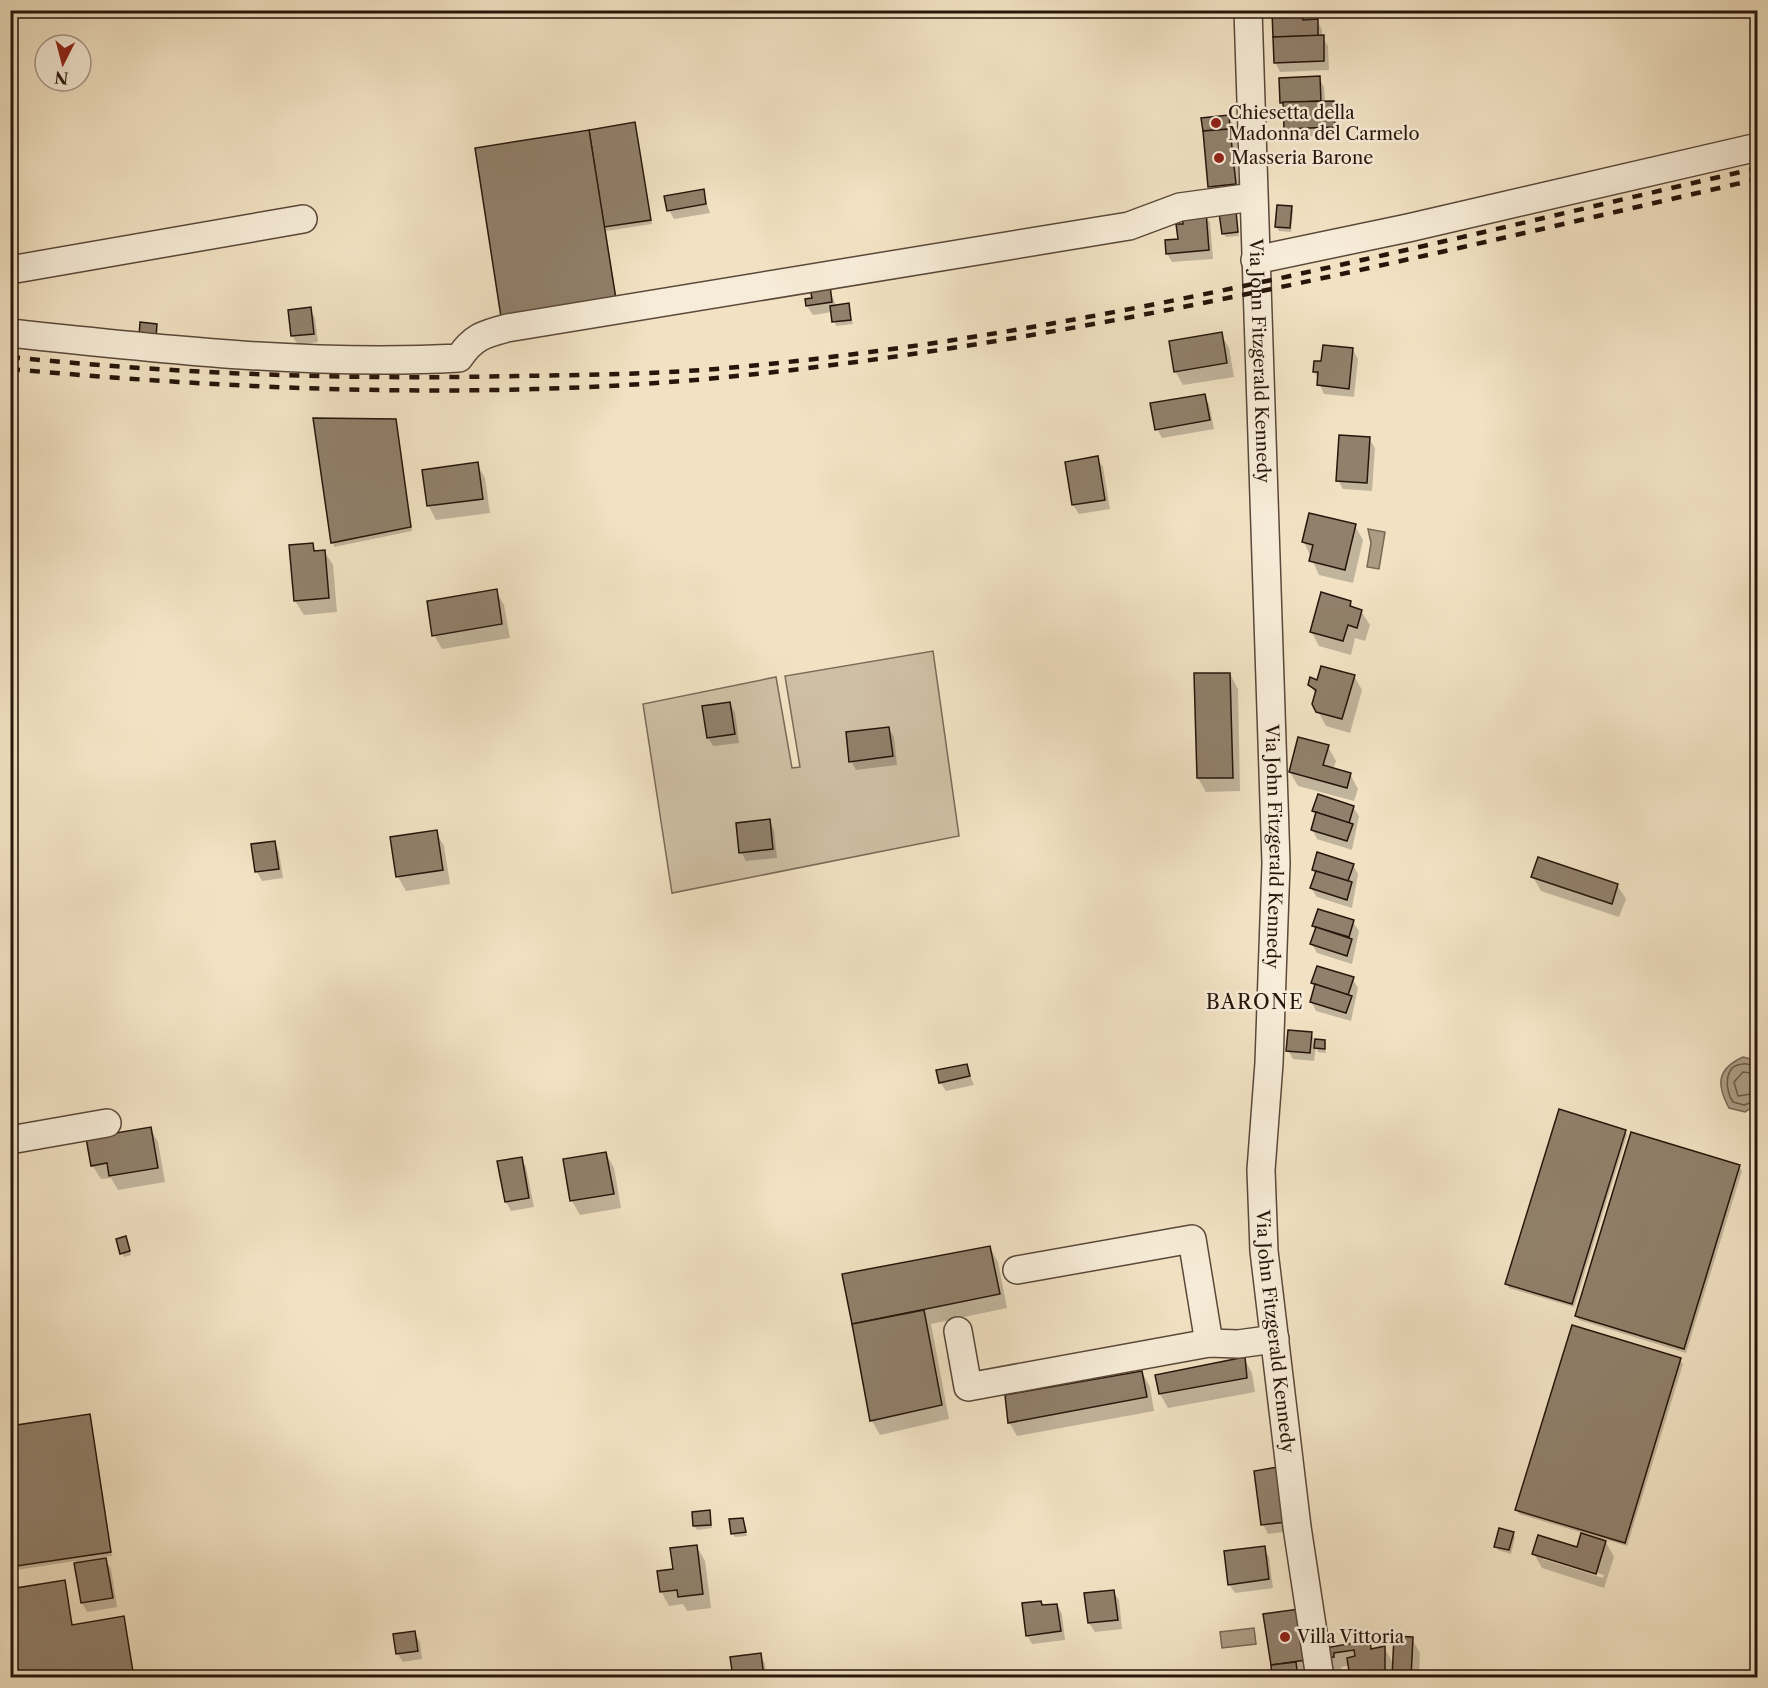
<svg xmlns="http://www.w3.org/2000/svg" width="1768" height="1688" font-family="'Libre Caslon Text',serif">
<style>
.green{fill:#cfbfa4;stroke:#7b6a58;stroke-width:1.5}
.water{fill:#ad9c84;stroke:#776654;stroke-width:1.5}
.shadow{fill:#0003;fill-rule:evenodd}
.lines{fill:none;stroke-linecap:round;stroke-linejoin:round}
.shore{stroke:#6a5848;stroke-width:1.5}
.building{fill:#91806b;stroke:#27150b;stroke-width:1.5}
.minor-casing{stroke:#5a4839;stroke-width:30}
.minor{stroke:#f7ecd8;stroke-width:27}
.rail{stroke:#27150b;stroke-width:4.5;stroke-dasharray:10 10;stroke-linecap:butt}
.poi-dot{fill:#8f2418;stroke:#f7ecd8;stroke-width:2}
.labels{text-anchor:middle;stroke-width:5;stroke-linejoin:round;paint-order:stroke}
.poi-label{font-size:18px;fill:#27150b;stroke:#f7ecd8;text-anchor:start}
.street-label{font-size:18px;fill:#27150b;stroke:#f7ecd8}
.neighbourhood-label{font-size:20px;letter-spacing:1.5px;fill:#27150b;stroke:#f7ecd8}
</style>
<rect width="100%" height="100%" fill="#f2e2c3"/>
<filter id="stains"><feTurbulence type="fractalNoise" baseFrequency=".00333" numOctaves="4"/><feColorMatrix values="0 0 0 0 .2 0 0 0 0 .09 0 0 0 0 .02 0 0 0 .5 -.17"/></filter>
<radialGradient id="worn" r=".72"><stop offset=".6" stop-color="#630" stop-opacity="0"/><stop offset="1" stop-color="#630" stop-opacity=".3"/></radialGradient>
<path class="green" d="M933,651L959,836L672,893L643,704L776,677L792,768L800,767L785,676Z"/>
<g class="water">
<path d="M1368,529L1385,532L1379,569L1367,567L1371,543Z"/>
<path d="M1743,1057L1758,1061L1757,1104L1745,1112L1729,1108C1716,1084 1717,1069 1743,1057Z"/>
<path d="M1254,1628L1256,1644L1222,1648L1220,1632Z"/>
</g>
<g class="shadow">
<path d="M1302,13L1306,21L1317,20L1322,30V37L1328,46L1329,70L1280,72L1275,62Z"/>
<path d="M1319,78L1324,87L1325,102H1333L1339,111L1340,135L1291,137L1286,128L1280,79Z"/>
<path d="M1228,116L1239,136L1240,147L1236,148L1240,193L1215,196L1210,187Z"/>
<path d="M635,124L652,224L606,231L617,303L476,149Z"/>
<path d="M703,191L710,213L674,219L669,210Z"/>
<path d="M1291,207L1293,211L1291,232L1279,231L1276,227Z"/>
<path d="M1235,212L1239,236L1226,237L1223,233Z"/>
<path d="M1205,214L1210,223L1213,259L1172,262L1167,253L1179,241L1185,225Z"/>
<path d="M829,287L836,306L848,304L853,324L836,326L832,312L813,315L807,306Z"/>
<path d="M310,309L315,318L318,342L298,345L292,336Z"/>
<path d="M1221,334L1229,348L1234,377L1183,385L1175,371Z"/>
<path d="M1353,350L1358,359L1354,397L1324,394L1314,371L1322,363Z"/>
<path d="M1204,395L1209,404L1214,429L1162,438L1157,429Z"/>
<path d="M315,420H395L412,531L334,547Z"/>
<path d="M1369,439L1375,448L1372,491L1343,489L1338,480Z"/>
<path d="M1097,458L1103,467L1110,509L1079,514L1073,505L1066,463Z"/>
<path d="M477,464L485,478L490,513L436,520L428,505Z"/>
<path d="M1355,526L1363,540L1353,583L1319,575L1304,542Z"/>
<path d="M312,545L316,552L324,551L333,565L337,612L304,615L295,601Z"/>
<path d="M496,591L504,605L510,638L442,649L434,635Z"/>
<path d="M1350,602L1354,609L1361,611L1370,625L1365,641L1355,638L1351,655L1319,646L1311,631Z"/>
<path d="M1230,674L1238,689L1240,791L1206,792L1198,778Z"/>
<path d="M1354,676L1362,690L1350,733L1326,726L1314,704L1316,695L1310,685Z"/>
<path d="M730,703L735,713L739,743L713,746L708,737Z"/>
<path d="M888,728L894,737L897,765L856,770L851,761Z"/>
<path d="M1328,747L1336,761L1333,770L1350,774L1358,789L1354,801L1298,786L1290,772Z"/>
<path d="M1319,796L1353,807L1359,816L1352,850L1317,839L1312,829Z"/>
<path d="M769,820L774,830L777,858L746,861L741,852Z"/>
<path d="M436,832L444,846L450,884L406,891L398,877Z"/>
<path d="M274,842L279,852L283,878L262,881L257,872L253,846Z"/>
<path d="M1318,854L1353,865L1358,874L1352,908L1317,897L1311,888Z"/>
<path d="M1533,877L1617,885L1626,899L1619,917L1541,891Z"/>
<path d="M1319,911L1353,922L1359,931L1352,964L1317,953L1312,944Z"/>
<path d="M1318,968L1353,979L1358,988L1351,1021L1316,1011L1311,1001Z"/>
<path d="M1311,1033L1315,1041H1324L1326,1053L1318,1052L1316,1047L1314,1061L1293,1059L1288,1050Z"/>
<path d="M966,1065L974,1085L946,1091L940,1082Z"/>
<path d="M150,1128L158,1142L165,1182L118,1190L111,1178L101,1179L92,1165Z"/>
<path d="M1625,1131L1627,1135L1574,1307L1509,1288L1507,1284Z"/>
<path d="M606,1154L614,1168L621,1208L580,1215L572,1201Z"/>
<path d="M521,1158L526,1167L534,1207L511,1211L506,1202Z"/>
<path d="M1739,1167L1742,1171L1686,1353L1579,1320L1576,1316Z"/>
<path d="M127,1242L131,1255L124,1257L122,1253Z"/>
<path d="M990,1248L998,1262L1007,1308L931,1324L949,1419L880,1435L872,1421L844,1275Z"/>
<path d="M1244,1358L1252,1373L1255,1392L1168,1408L1160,1394L1156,1376Z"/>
<path d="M1680,1360L1683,1364L1627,1546L1604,1539L1614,1557L1604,1588L1542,1568L1534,1554L1578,1549L1583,1533L1519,1514L1517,1510ZM1543,1556L1604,1575L1603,1578L1543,1559Z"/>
<path d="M1142,1372L1150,1387L1154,1411L1017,1436L1009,1422Z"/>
<path d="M89,1416L112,1556L104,1557L111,1569L117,1607L87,1612L82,1603L75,1561L10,1571V1427Z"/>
<path d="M1255,1472L1290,1531L1268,1534L1263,1524Z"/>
<path d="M709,1512L712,1528L697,1530L694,1526Z"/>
<path d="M743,1519L747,1536L735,1537L732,1533Z"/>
<path d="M1513,1533L1515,1537L1511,1554L1498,1550L1496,1546Z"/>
<path d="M697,1547L705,1561L711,1608L687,1611L683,1604L669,1606L661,1591L674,1571Z"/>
<path d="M1264,1548L1269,1557L1273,1588L1235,1593L1229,1584Z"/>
<path d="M64,1582L73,1626L123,1618L135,1678H10Z"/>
<path d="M1113,1591L1119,1600L1122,1629L1095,1632L1089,1623L1086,1595Z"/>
<path d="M1057,1605L1062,1614L1065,1640L1032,1644L1027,1635L1043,1607Z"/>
<path d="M1265,1615L1307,1625L1313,1674L1274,1678Z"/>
<path d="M414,1632L420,1642L422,1659L403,1662L397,1653Z"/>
<path d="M1412,1639L1420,1653L1419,1678H1352L1350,1665L1341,1667L1342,1671L1335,1672L1327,1658L1326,1650L1369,1642L1373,1650L1384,1647L1394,1665Z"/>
<path d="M760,1655L765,1664L767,1678H734Z"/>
</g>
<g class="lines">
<g class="shore">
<path d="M1758,1067C1753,1066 1747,1063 1743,1064C1723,1065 1725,1091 1733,1102L1744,1105L1758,1100"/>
<path d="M1758,1074L1743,1072L1734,1082L1738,1096L1758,1093"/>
</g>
</g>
<g class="building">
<path d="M1272,12H1303V20L1318,19V36L1273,37Z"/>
<path d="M1324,35V61L1274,63L1273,37Z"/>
<path d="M1320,76L1321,101L1280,103L1279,78Z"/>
<path d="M1334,101L1335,127L1284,129L1283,102Z"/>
<path d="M1229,115L1230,129L1203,131L1201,118Z"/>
<path d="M635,122L651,220L604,227L589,130Z"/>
<path d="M1230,129L1236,184L1208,187L1203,131Z"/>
<path d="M589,130L616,299L501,317L475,148Z"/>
<path d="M704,189L706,204L667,211L664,196Z"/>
<path d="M1277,205L1292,206L1290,228L1275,227Z"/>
<path d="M1236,211L1238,232L1222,234L1219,213Z"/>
<path d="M1206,212L1209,250L1166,254L1165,240L1178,239L1176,224H1183L1182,214Z"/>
<path d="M830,285L832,302L806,306L805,299L812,298L810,288Z"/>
<path d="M849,303L851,320L832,322L830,306Z"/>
<path d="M311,307L314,334L291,336L288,310Z"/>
<path d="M140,322L157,324L156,339L139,337Z"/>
<path d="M1222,332L1227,363L1174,372L1169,341Z"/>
<path d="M1323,345L1353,348L1349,389L1317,385L1318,372H1313L1314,361H1321Z"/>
<path d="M1205,394L1210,420L1155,430L1150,403Z"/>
<path d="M313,418L396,419L411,527L331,543Z"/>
<path d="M1339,435L1370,437L1367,483L1336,481Z"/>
<path d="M1098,456L1105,500L1072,505L1065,462Z"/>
<path d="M478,462L483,499L427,506L422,470Z"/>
<path d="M1309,513L1356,524L1345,570L1309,561L1313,545L1302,542Z"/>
<path d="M313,543L314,551L325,550L329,598L294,601L289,545Z"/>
<path d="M497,589L502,624L432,636L427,601Z"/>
<path d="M1321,592L1351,601L1350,606L1362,610L1357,628L1348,625L1343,641L1310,632Z"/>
<path d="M1321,666L1355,675L1342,719L1316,712L1312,704L1316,690L1308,685L1310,677L1317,680Z"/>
<path d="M1194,673H1230L1233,778H1197Z"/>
<path d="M730,702L735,734L707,738L702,706Z"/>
<path d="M889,727L893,756L849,762L846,732Z"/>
<path d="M1298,737L1329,745L1323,765L1351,773L1347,788L1289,772Z"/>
<path d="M1318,794L1354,806L1349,823L1312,811Z"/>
<path d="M1316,812L1353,824L1347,841L1311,830Z"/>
<path d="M770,819L773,849L739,853L736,823Z"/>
<path d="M437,830L443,870L396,877L390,837Z"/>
<path d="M275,841L279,869L255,872L251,844Z"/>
<path d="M1317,852L1354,864L1348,881L1312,870Z"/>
<path d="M1538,857L1618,884L1612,904L1531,877Z"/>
<path d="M1316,871L1352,882L1347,900L1310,888Z"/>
<path d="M1318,909L1354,920L1349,937L1312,926Z"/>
<path d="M1316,927L1352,939L1347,956L1310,944Z"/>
<path d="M1317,966L1354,977L1348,995L1311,983Z"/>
<path d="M1315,984L1352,996L1346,1013L1310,1002Z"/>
<path d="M1288,1030L1312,1032L1310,1053L1286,1051Z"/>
<path d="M1315,1039L1325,1040V1049L1314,1048Z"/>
<path d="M967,1064L970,1076L939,1083L936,1070Z"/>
<path d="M1559,1109L1626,1130L1572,1304L1505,1284Z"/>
<path d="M151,1127L158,1168L109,1176L107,1163L91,1166L86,1138Z"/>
<path d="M1631,1132L1740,1165L1684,1349L1575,1316Z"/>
<path d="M606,1152L614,1194L570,1201L563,1159Z"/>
<path d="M522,1157L529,1198L505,1202L497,1161Z"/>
<path d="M126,1236L130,1251L120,1254L116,1239Z"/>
<path d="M990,1246L1000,1294L852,1324L842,1274Z"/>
<path d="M924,1310L942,1405L870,1421L852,1324Z"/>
<path d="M1572,1325L1681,1358L1625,1543L1515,1510Z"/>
<path d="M1245,1357L1247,1378L1159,1394L1155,1375Z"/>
<path d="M1142,1371L1147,1397L1008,1423L1005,1395Z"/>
<path d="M90,1414L111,1552L10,1567V1426Z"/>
<path d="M1278,1467L1286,1522L1261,1525L1254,1471Z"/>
<path d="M710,1510L711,1525L693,1526L692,1512Z"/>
<path d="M743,1518L746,1532L731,1534L729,1519Z"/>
<path d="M1499,1528L1514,1532L1509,1550L1494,1547Z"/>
<path d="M1581,1533L1606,1541L1596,1574L1532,1554L1538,1535L1577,1547Z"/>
<path d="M697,1545L703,1594L678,1597L677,1590L660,1592L657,1571L673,1569L670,1548Z"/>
<path d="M1265,1546L1269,1579L1228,1585L1224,1551Z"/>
<path d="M106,1558L113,1598L81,1603L74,1563Z"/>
<path d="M65,1580L72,1625L124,1616L134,1678H10V1589Z"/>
<path d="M1114,1590L1118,1620L1088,1623L1084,1593Z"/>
<path d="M1041,1601L1042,1605L1057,1604L1061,1631L1026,1636L1022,1603Z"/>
<path d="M1299,1609L1306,1660L1271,1665L1263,1614Z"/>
<path d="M415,1631L418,1651L396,1654L393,1634Z"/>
<path d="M1394,1636L1413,1637L1411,1678H1392Z"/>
<path d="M1370,1640L1371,1649L1385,1646V1678H1350L1347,1658L1355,1656L1354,1650L1334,1653V1657L1326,1658L1325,1648Z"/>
<path d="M761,1653L764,1678H733L730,1657Z"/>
<path d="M1296,1662L1298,1678H1272L1271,1665Z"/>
</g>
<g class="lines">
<g class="minor-casing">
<g id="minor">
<path id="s1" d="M1248,10L1276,863L1269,1063L1261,1170L1264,1251L1297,1527L1320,1678"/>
<path d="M1255,260L1408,228L1758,147"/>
<path d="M10,270L303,219"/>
<path d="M10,333C159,349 310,366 459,358C473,337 484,334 507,328L1129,226L1180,207L1253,197"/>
<path d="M10,1140L107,1123"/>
<path d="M1017,1270L1192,1239L1209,1343"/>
<path d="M958,1331L968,1387L1209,1343L1238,1344L1275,1339"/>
</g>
</g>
<use href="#minor" class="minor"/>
<g class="rail">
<path d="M10,357C179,374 347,380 516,376C590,375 664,374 738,367C1083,335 1421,245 1758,168"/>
<path d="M10,369C255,391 502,401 747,375C1089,339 1423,256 1758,179"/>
</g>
</g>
<g class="poi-dot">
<circle cx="1216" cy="123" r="6"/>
<circle cx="1219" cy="158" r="6"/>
<circle cx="1285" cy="1637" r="6"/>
</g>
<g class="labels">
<g class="poi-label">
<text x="1228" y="119">Chiesetta della<tspan x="1228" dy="21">Madonna del Carmelo</tspan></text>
<text x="1231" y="164">Masseria Barone</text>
<text x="1297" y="1643">Villa Vittoria</text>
</g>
<g class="street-label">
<text dy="6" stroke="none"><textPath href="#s1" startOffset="351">Via John Fitzgerald Kennedy</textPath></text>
<text dy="6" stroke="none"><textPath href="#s1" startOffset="837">Via John Fitzgerald Kennedy</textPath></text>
<text dy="6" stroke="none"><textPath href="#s1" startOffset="1323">Via John Fitzgerald Kennedy</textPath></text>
</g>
<g class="neighbourhood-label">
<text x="1255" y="1009">BARONE</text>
</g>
</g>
<rect width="1768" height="1688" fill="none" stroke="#f2e2c3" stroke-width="36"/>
<rect x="12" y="12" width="1744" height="1664" fill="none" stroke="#27150b" stroke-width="3"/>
<rect x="18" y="18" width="1732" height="1652" fill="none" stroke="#27150b" stroke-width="1.5"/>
<g transform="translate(63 63) rotate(186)"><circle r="28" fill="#f7ecd8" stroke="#a49686" stroke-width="1.5"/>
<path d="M0-4.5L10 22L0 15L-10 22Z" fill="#8f2418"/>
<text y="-9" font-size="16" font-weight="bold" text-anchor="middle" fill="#27150b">N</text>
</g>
<rect width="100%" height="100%" filter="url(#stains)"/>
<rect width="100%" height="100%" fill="url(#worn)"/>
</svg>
